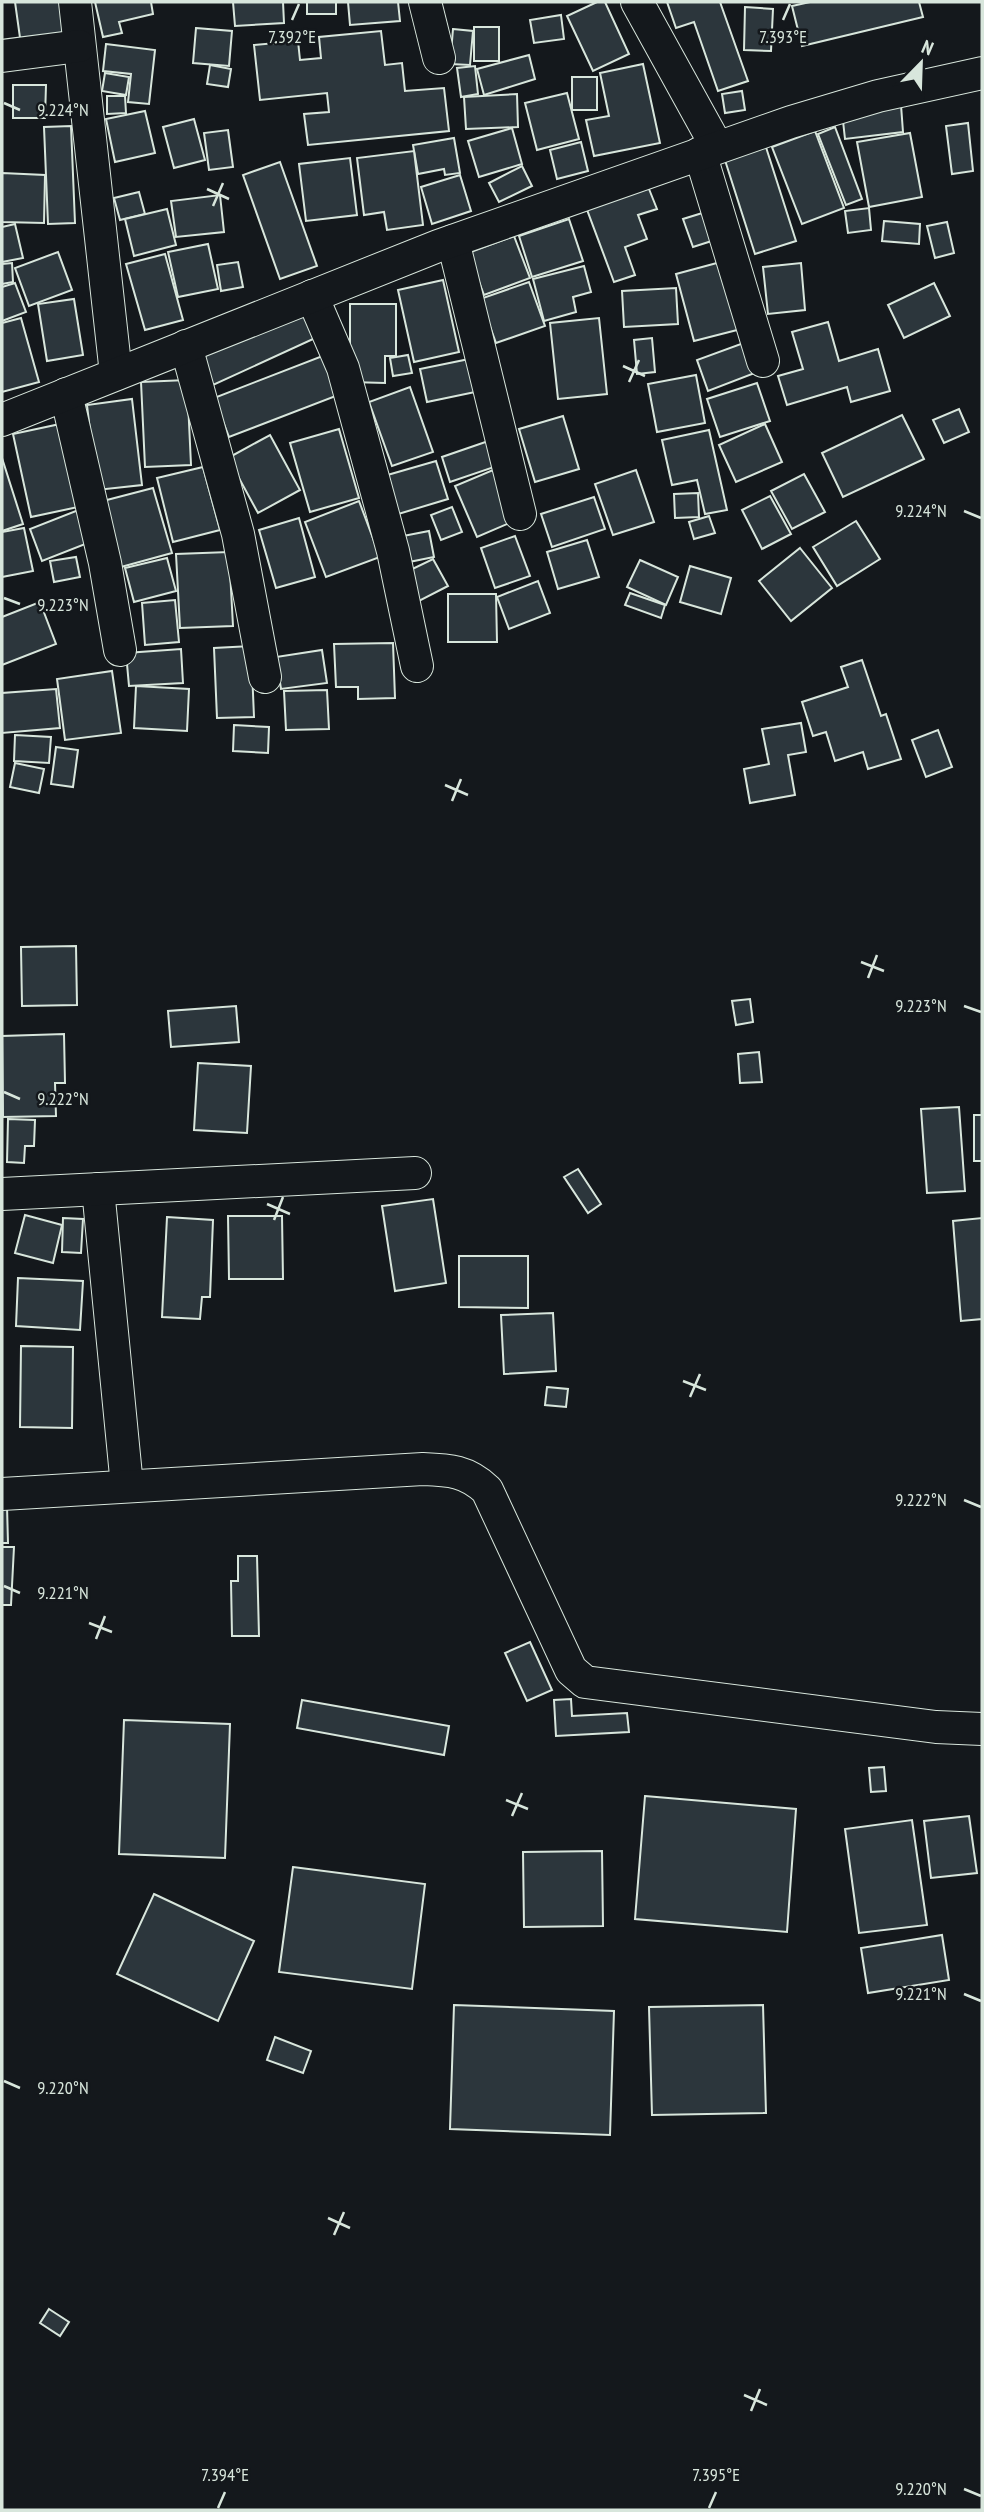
<svg xmlns="http://www.w3.org/2000/svg" width="984" height="2512" font-family="'PT Sans Narrow',sans-serif">
<style>
.building{fill:#2c363c;stroke:#d8e6dc;stroke-width:2}
.lines{fill:none;stroke-linecap:round;stroke-linejoin:round}
.minor-casing{stroke:#d8e6dc;stroke-width:34}
.minor{stroke:#14181c;stroke-width:32}
.ticks{fill:none;stroke:#d8e6dc;stroke-width:2.5}
.ticks-label{font-size:18px;text-anchor:middle;fill:#d8e6dc;stroke:#14181c;stroke-width:5;stroke-linejoin:round;paint-order:stroke}
</style>
<rect width="100%" height="100%" fill="#14181c"/>
<g class="building">
<path d="M15,2H62L67,39L21,45Z"/>
<path d="M95,2H151L153,14L119,22L122,33L103,37Z"/>
<path d="M233,2H283L284,23L235,26Z"/>
<rect x="307" y="2" width="29" height="12"/>
<path d="M348,2H398L400,21L350,25Z"/>
<path d="M597,2H605L629,54L593,71L567,16Z"/>
<path d="M667,2H720L748,81L718,91L694,22L676,28Z"/>
<path d="M810,2H919L923,17L802,46L792,6Z"/>
<path d="M745,7L773,9L771,51L744,50Z"/>
<path d="M561,15L564,39L534,43L530,20Z"/>
<rect x="474" y="27" width="25" height="34"/>
<path d="M196,28L232,31L229,66L193,63Z"/>
<path d="M453,29L473,31L470,65L450,64Z"/>
<path d="M381,31L385,65L402,63L405,91L444,88L449,131L308,145L304,114L329,112L327,93L260,100L254,45L298,41L300,60L321,58L319,37Z"/>
<path d="M106,44L155,50L149,104L128,102L131,74L103,71Z"/>
<path d="M529,55L535,79L484,95L477,69Z"/>
<path d="M643,64L660,143L594,156L586,120L609,116L600,73Z"/>
<path d="M210,65L231,69L228,87L207,84Z"/>
<path d="M475,66L478,94L461,97L457,68Z"/>
<path d="M105,73L129,77L126,95L102,91Z"/>
<rect x="572" y="77" width="25" height="33"/>
<path d="M13,85H46L45,118H13Z"/>
<path d="M742,91L745,110L725,113L722,94Z"/>
<path d="M567,93L579,139L537,150L525,103Z"/>
<path d="M517,94L518,127L466,129L464,97Z"/>
<path d="M107,96H125L126,113L107,114Z"/>
<path d="M901,105L903,132L845,139L842,112Z"/>
<path d="M145,111L155,153L115,162L106,119Z"/>
<path d="M194,119L205,160L174,168L163,127Z"/>
<path d="M968,123L973,171L952,174L946,126Z"/>
<path d="M71,126L75,223L48,224L44,127Z"/>
<path d="M835,127L862,199L846,205L818,134Z"/>
<path d="M512,128L522,164L479,177L468,141Z"/>
<path d="M228,130L233,167L209,170L204,133Z"/>
<path d="M815,131L844,208L802,224L772,147Z"/>
<path d="M910,133L922,197L869,207L857,142Z"/>
<path d="M454,138L460,173L445,175L444,169L418,174L413,145Z"/>
<path d="M764,141L796,241L755,254L723,154Z"/>
<path d="M581,142L588,171L557,179L550,150Z"/>
<path d="M414,151L423,225L387,230L384,212L364,215L357,158Z"/>
<path d="M350,158L357,215L306,221L299,164Z"/>
<path d="M280,162L317,266L280,279L243,175Z"/>
<path d="M522,166L532,186L499,202L489,183Z"/>
<path d="M2,173L45,175L44,223L2,222Z"/>
<path d="M460,175L471,211L432,224L421,187Z"/>
<path d="M647,184L657,209L638,215L647,239L625,247L635,275L614,282L586,207Z"/>
<path d="M139,192L145,214L120,220L114,198Z"/>
<path d="M220,195L224,232L176,237L171,201Z"/>
<path d="M869,208L871,230L848,233L845,211Z"/>
<path d="M167,209L176,245L134,256L125,219Z"/>
<path d="M712,210L721,238L693,247L683,219Z"/>
<path d="M569,219L583,261L532,277L519,236Z"/>
<path d="M884,221L920,224L919,244L882,241Z"/>
<path d="M947,222L954,253L935,258L927,226Z"/>
<path d="M15,224L23,258L2,262V227Z"/>
<path d="M514,236L530,278L484,295L468,253Z"/>
<path d="M208,244L218,289L178,297L168,252Z"/>
<path d="M58,252L72,290L29,306L15,268Z"/>
<path d="M165,254L183,320L145,330L126,264Z"/>
<path d="M728,260L745,328L694,341L676,274Z"/>
<path d="M238,262L243,287L221,291L217,265Z"/>
<path d="M12,263L13,282L2,284V264Z"/>
<path d="M801,263L805,310L768,314L763,267Z"/>
<path d="M584,266L591,292L573,297L576,312L544,321L533,279Z"/>
<path d="M443,280L459,352L414,362L398,290Z"/>
<path d="M529,282L545,326L496,343L480,299Z"/>
<path d="M15,283L26,312L2,321V287Z"/>
<path d="M934,283L950,316L904,338L888,305Z"/>
<path d="M676,288L678,324L624,327L622,291Z"/>
<path d="M74,299L83,355L47,361L38,304Z"/>
<path d="M350,304H396V356H385V383L350,382Z"/>
<path d="M311,306L324,334L213,385L199,356Z"/>
<path d="M21,318L39,382L2,392V323Z"/>
<path d="M599,318L607,394L558,399L550,323Z"/>
<path d="M828,322L839,361L878,349L890,391L851,402L847,387L787,405L778,376L803,369L792,332Z"/>
<path d="M652,338L655,372L637,374L634,340Z"/>
<path d="M749,341L760,371L708,391L697,360Z"/>
<path d="M325,355L341,394L229,437L214,398Z"/>
<path d="M408,355L412,373L393,376L390,358Z"/>
<path d="M474,358L480,391L427,402L420,369Z"/>
<path d="M696,375L705,423L657,432L648,384Z"/>
<path d="M187,380L191,465L145,467L141,382Z"/>
<path d="M757,383L770,421L720,437L707,399Z"/>
<path d="M410,387L433,452L392,466L369,402Z"/>
<path d="M132,399L142,485L97,490L87,405Z"/>
<path d="M959,409L969,432L944,443L933,420Z"/>
<path d="M902,415L924,459L843,497L822,453Z"/>
<path d="M563,416L579,469L535,482L519,429Z"/>
<path d="M60,424L78,507L31,517L13,434Z"/>
<path d="M765,424L782,462L736,482L719,445Z"/>
<path d="M339,429L359,498L310,512L290,443Z"/>
<path d="M709,430L727,510L705,514L697,480L672,485L662,440Z"/>
<path d="M270,435L300,490L258,513L228,458Z"/>
<path d="M497,438L506,463L450,482L442,457Z"/>
<path d="M2,458L23,524L2,531Z"/>
<path d="M436,461L448,499L395,515L384,476Z"/>
<path d="M203,467L220,530L173,542L157,478Z"/>
<path d="M493,470L514,521L477,537L455,486Z"/>
<path d="M636,470L654,522L613,535L595,484Z"/>
<path d="M804,474L825,512L792,529L771,491Z"/>
<path d="M153,488L172,553L121,567L103,501Z"/>
<path d="M698,493L699,517L675,518L674,494Z"/>
<path d="M770,496L791,534L762,549L742,510Z"/>
<path d="M594,497L605,529L552,547L541,514Z"/>
<path d="M359,501L380,557L326,577L305,522Z"/>
<path d="M452,507L462,532L441,540L431,515Z"/>
<path d="M81,509L93,541L42,561L30,529Z"/>
<path d="M709,516L715,533L694,539L689,522Z"/>
<path d="M299,518L315,577L276,588L259,530Z"/>
<path d="M856,521L880,559L837,586L813,547Z"/>
<path d="M24,528L33,571L2,577V532Z"/>
<path d="M429,531L434,557L409,562L403,536Z"/>
<path d="M515,536L530,576L495,588L481,548Z"/>
<path d="M587,540L599,577L558,589L547,552Z"/>
<path d="M800,548L832,588L791,621L759,581Z"/>
<path d="M229,552L233,626L180,628L176,554Z"/>
<path d="M76,557L80,577L54,582L50,561Z"/>
<path d="M167,558L176,591L134,602L125,568Z"/>
<path d="M433,559L448,586L419,601L404,573Z"/>
<path d="M640,560L678,577L666,605L627,587Z"/>
<path d="M690,566L731,578L721,614L680,602Z"/>
<path d="M538,581L550,613L509,629L497,597Z"/>
<path d="M630,593L665,605L661,618L625,605Z"/>
<path d="M448,594H496L497,642H448Z"/>
<path d="M175,600L179,642L145,645L142,603Z"/>
<path d="M40,602L56,644L2,665V617Z"/>
<path d="M393,643L395,698L358,699V687H336L334,644Z"/>
<path d="M251,646L254,717L217,718L214,648Z"/>
<path d="M181,649L183,683L129,686L126,653Z"/>
<path d="M322,650L327,683L281,689L276,657Z"/>
<path d="M862,660L881,716L886,714L901,759L868,769L863,752L835,761L826,732L813,736L802,702L848,687L841,667Z"/>
<path d="M112,671L121,733L65,740L57,679Z"/>
<path d="M136,686L189,689L187,731L134,728Z"/>
<path d="M56,689L60,728L2,733V693Z"/>
<path d="M327,690L329,729L286,730L284,691Z"/>
<path d="M801,723L806,752L788,755L795,795L750,803L744,769L769,764L762,729Z"/>
<path d="M234,725L269,727L268,753L233,751Z"/>
<path d="M938,730L952,767L926,777L912,740Z"/>
<path d="M15,735L51,737L49,763L14,761Z"/>
<path d="M56,747L78,750L73,787L51,784Z"/>
<path d="M15,763L44,769L39,793L10,787Z"/>
<path d="M76,946L77,1005L22,1006L21,947Z"/>
<path d="M750,999L753,1022L736,1025L732,1001Z"/>
<path d="M236,1006L239,1042L171,1047L168,1011Z"/>
<path d="M64,1034L65,1083H55L56,1116L3,1117L2,1036Z"/>
<path d="M759,1052L762,1082L740,1083L738,1054Z"/>
<path d="M198,1063L251,1066L247,1133L194,1130Z"/>
<path d="M959,1107L965,1191L927,1193L921,1109Z"/>
<rect x="974" y="1115" width="8" height="46"/>
<path d="M8,1119L35,1120L34,1146H25L24,1163L7,1162Z"/>
<path d="M578,1169L601,1204L588,1213L564,1177Z"/>
<path d="M433,1199L446,1283L395,1291L382,1206Z"/>
<path d="M25,1215L62,1225L53,1263L15,1253Z"/>
<path d="M228,1216H282L283,1279H229Z"/>
<path d="M167,1217L213,1220L210,1297H202L200,1319L162,1317Z"/>
<path d="M63,1218L83,1219L81,1253L62,1252Z"/>
<path d="M982,1218V1319L961,1321L953,1221Z"/>
<path d="M459,1256H528V1308L459,1307Z"/>
<path d="M18,1278L83,1281L80,1330L16,1326Z"/>
<path d="M553,1313L556,1371L504,1374L501,1315Z"/>
<path d="M21,1346L73,1347L72,1428L20,1427Z"/>
<path d="M547,1387L568,1389L566,1407L545,1405Z"/>
<path d="M2,1506H7L8,1543H2Z"/>
<path d="M2,1547H14L11,1605H2Z"/>
<path d="M238,1556H257L259,1636H232L231,1581H238Z"/>
<path d="M530,1642L552,1690L527,1701L505,1653Z"/>
<path d="M571,1699L572,1716L627,1713L629,1732L556,1736L554,1700Z"/>
<path d="M302,1700L449,1726L444,1755L297,1728Z"/>
<path d="M124,1720L230,1724L225,1858L119,1854Z"/>
<path d="M884,1767L886,1791L871,1792L869,1768Z"/>
<path d="M645,1796L796,1809L787,1932L635,1919Z"/>
<path d="M969,1816L977,1873L931,1878L924,1821Z"/>
<path d="M912,1820L927,1925L859,1933L845,1829Z"/>
<path d="M602,1851L603,1926L524,1927L523,1852Z"/>
<path d="M293,1867L425,1884L412,1989L279,1972Z"/>
<path d="M154,1894L254,1941L218,2021L117,1974Z"/>
<path d="M942,1935L949,1980L868,1993L861,1948Z"/>
<path d="M454,2005L614,2011L610,2135L450,2129Z"/>
<path d="M763,2005L766,2113L652,2115L649,2007Z"/>
<path d="M275,2037L311,2051L303,2073L267,2060Z"/>
<path d="M49,2309L69,2322L60,2336L40,2323Z"/>
</g>
<g class="lines">
<g class="minor-casing">
<g id="minor">
<path d="M75,2L116,374"/>
<path d="M425,2L439,58"/>
<path d="M637,2L717,147"/>
<path d="M2,56L79,46"/>
<path d="M700,153L763,361"/>
<path d="M453,241L520,514"/>
<path d="M312,296L343,368L393,551L417,666"/>
<path d="M186,346L238,534L265,677"/>
<path d="M66,394L105,563L120,650"/>
<path d="M2,420L438,246L791,122L878,96L982,73"/>
<path d="M98,1189L127,1486"/>
<path d="M2,1194L415,1173"/>
<path d="M2,1494L423,1469C450,1470 467,1471 487,1490L571,1670L585,1682L936,1727L982,1729"/>
</g>
</g>
<use href="#minor" class="minor"/>
</g>
<path class="ticks" d="M292,20L299,4M783,20L790,4M4,103L20,110M207,189L229,199M213,206L223,183M623,366L645,376M629,382L639,360M964,511L981,518M4,598L20,604M445,785L468,795M452,801L461,779M861,962L884,971M868,978L877,955M964,1006L981,1012M4,1092L20,1099M267,1204L290,1214M274,1220L283,1197M683,1381L706,1390M690,1397L700,1374M964,1500L981,1507M4,1586L20,1593M89,1623L112,1632M96,1639L105,1616M506,1800L528,1809M512,1816L522,1793M964,1994L981,2001M4,2081L20,2088M328,2218L350,2228M334,2235L344,2212M744,2395L767,2405M751,2411L760,2389M964,2489L981,2496M218,2508L225,2492M709,2508L716,2492"/>
<g class="ticks-label">
<text x="292" y="43">7.392°E</text>
<text x="783" y="43">7.393°E</text>
<text x="63" y="116">9.224°N</text>
<text x="921" y="517">9.224°N</text>
<text x="63" y="611">9.223°N</text>
<text x="921" y="1012">9.223°N</text>
<text x="63" y="1105">9.222°N</text>
<text x="921" y="1506">9.222°N</text>
<text x="63" y="1599">9.221°N</text>
<text x="921" y="2000">9.221°N</text>
<text x="63" y="2094">9.220°N</text>
<text x="225" y="2481">7.394°E</text>
<text x="716" y="2481">7.395°E</text>
<text x="921" y="2495">9.220°N</text>
</g>
<rect width="984" height="2512" fill="none" stroke="#d8e6dc" stroke-width="7"/>
<g transform="translate(921 63) rotate(23)" stroke="#14181c" stroke-width="5" paint-order="stroke">
<path d="M0-5L12 26L0 18L-12 26Z" fill="#d8e6dc"/>
<text y="-10" font-size="19" font-weight="bold" text-anchor="middle" fill="#d8e6dc">N</text>
</g>
</svg>
